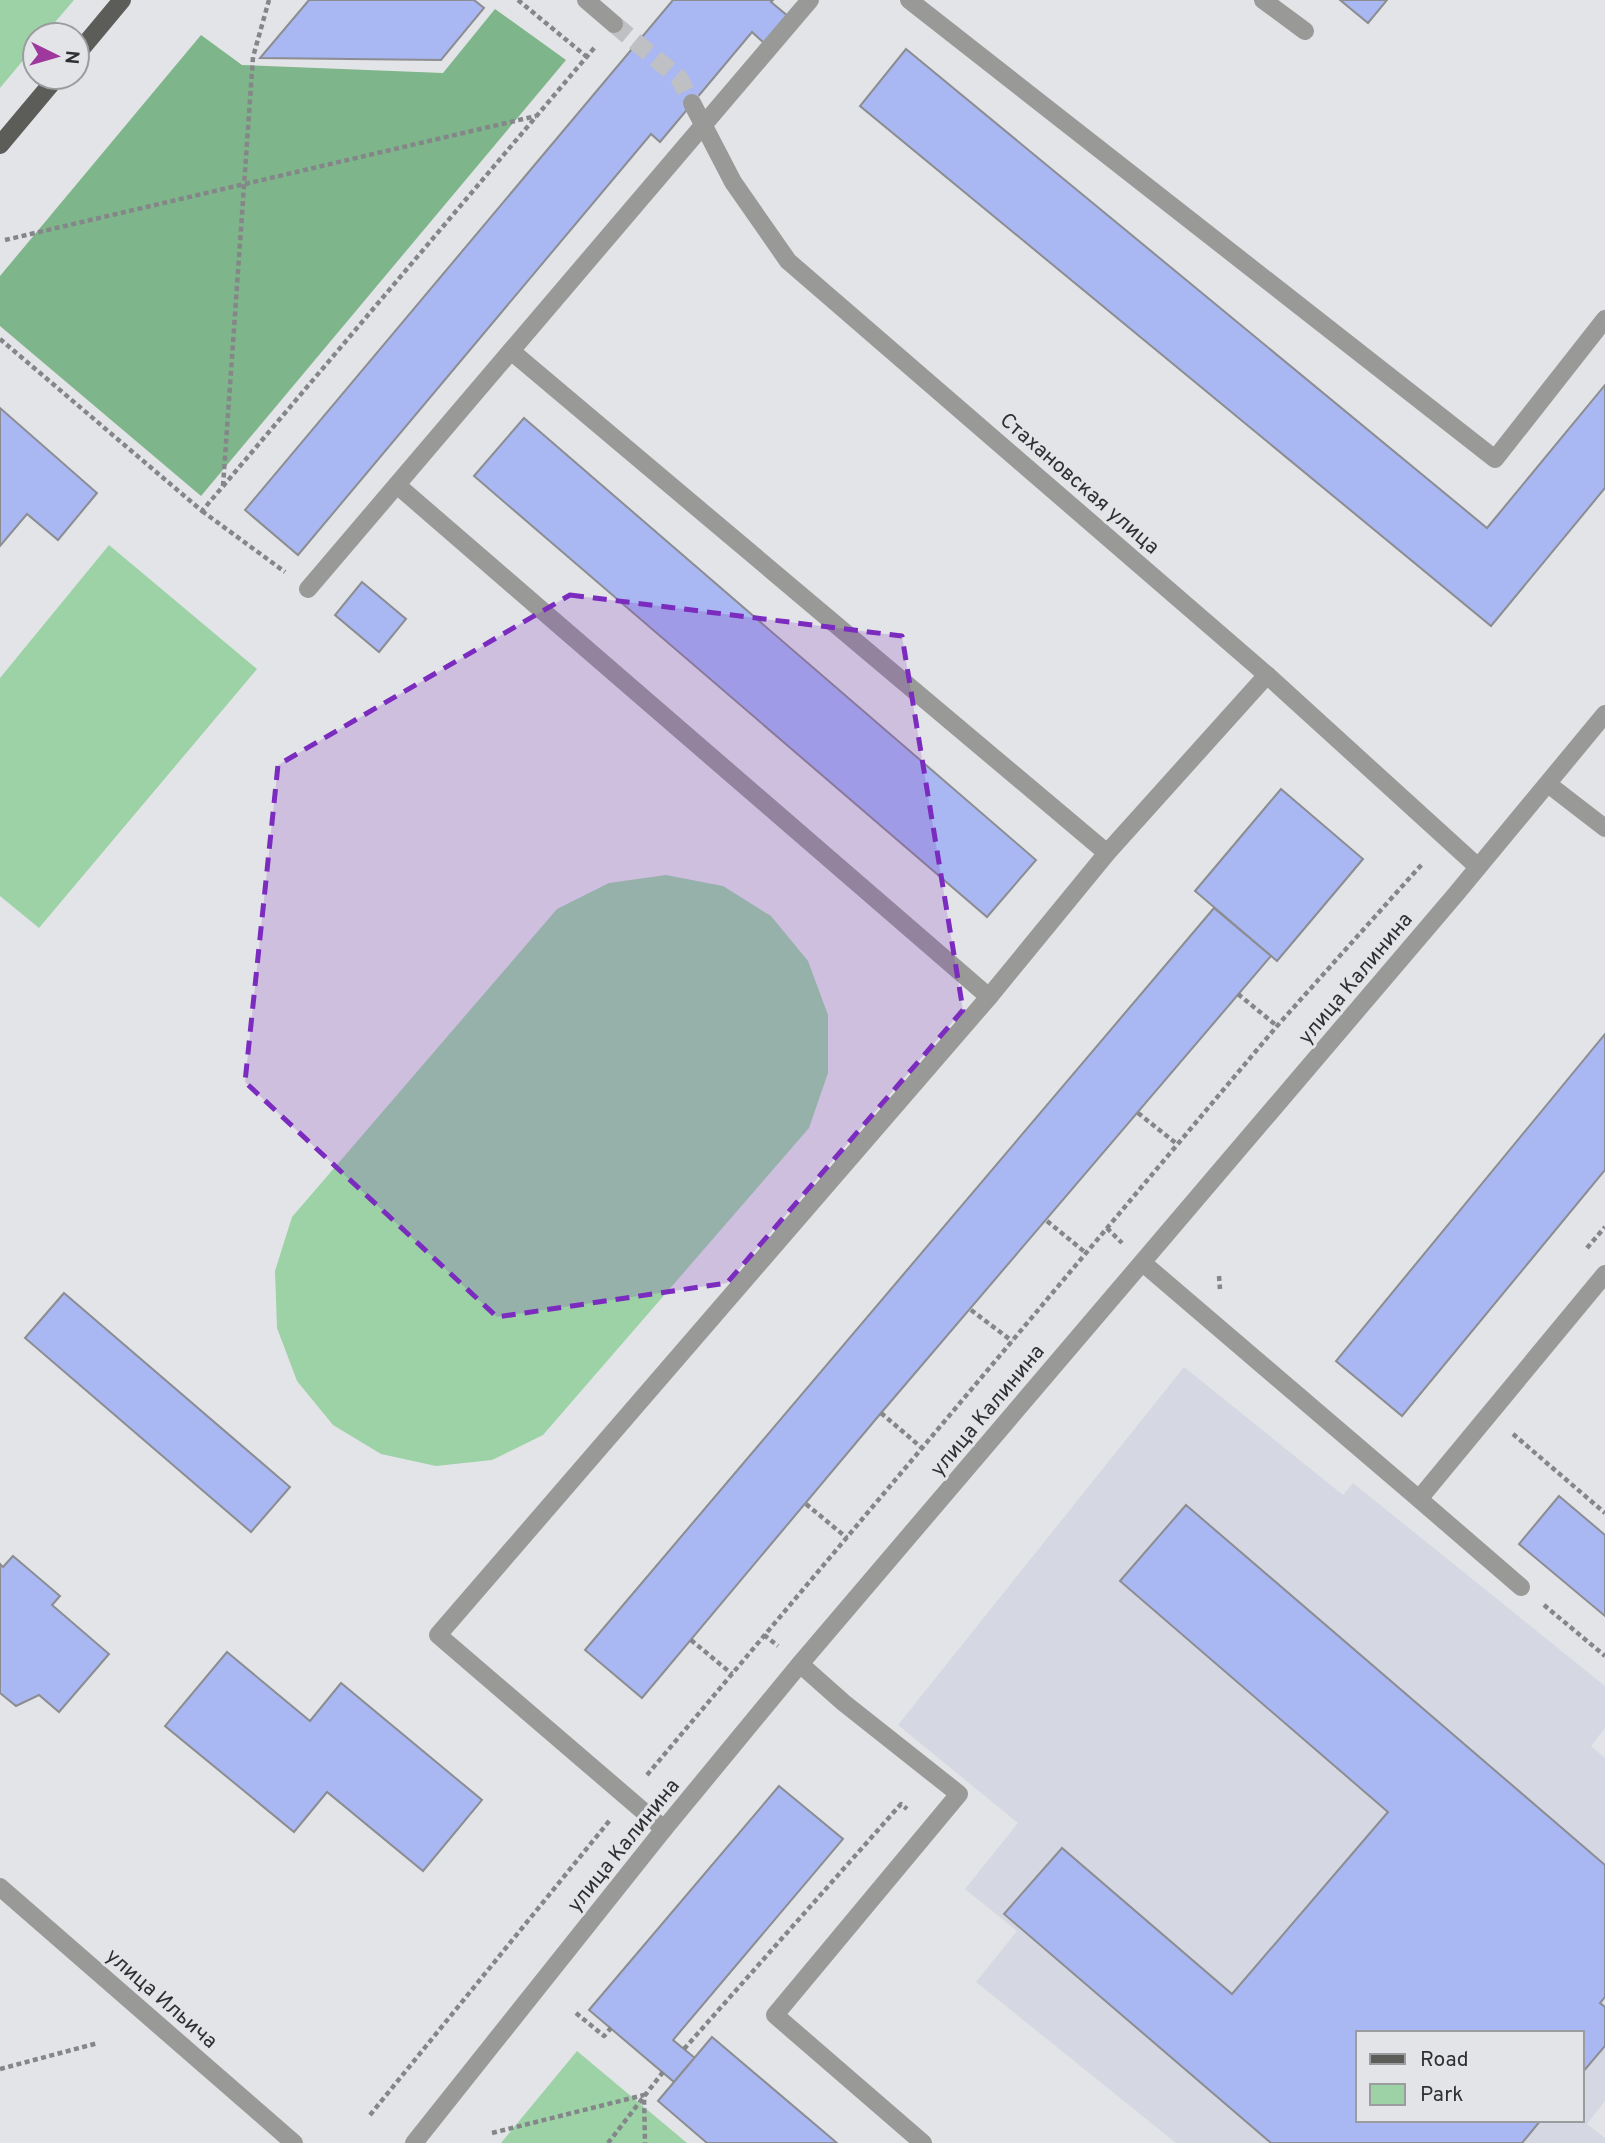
<svg xmlns="http://www.w3.org/2000/svg" width="1605" height="2143" font-family="Overpass,sans-serif">
<style>
.built{fill:#d5d8e2;fill-rule:evenodd}
.green{fill:#9cd2a6}
.forest{fill:#7fb58a}
.building{fill:#a9b7f2;stroke:#8c8d91;stroke-width:2}
.lines{fill:none;stroke-linecap:round;stroke-linejoin:round}
.minor-tunnel{stroke:#bfc0c4;stroke-width:18;stroke-dasharray:18 9;stroke-linecap:butt}
.path{stroke:#858689;stroke-width:4.5;stroke-dasharray:5 3.5;stroke-linecap:butt}
.minor{stroke:#999997;stroke-width:18}
.major{stroke:#5c5c59;stroke-width:18}
.marked{fill:#7b2cbf;fill-opacity:0.2;stroke:#7b2cbf;stroke-width:5;stroke-dasharray:14 9;stroke-linejoin:round}
.labels{text-anchor:middle;stroke-width:6;stroke-linejoin:round;paint-order:stroke}
.street-label{font-size:21px;fill:#303032;stroke:#e3e4e8}
</style>
<rect width="100%" height="100%" fill="#e3e4e8"/>
<path class="built" d="M1184,1367L1343,1495L1353,1483L1605,1686V1728L1591,1746L1605,1758V2101L1587,2124L1605,2138V2143H1176L976,1982L1017,1931L965,1889L1018,1823L898,1725ZM1358,2033H1582V2120H1358Z"/>
<g class="green">
<path d="M0,0H74L44,35H35V46L0,88Z"/>
<path d="M109,545L257,669L39,928L0,896V678Z"/>
<path d="M666,875L723,886L771,916L808,961L828,1015V1073L809,1128L543,1435L492,1460L436,1466L381,1454L333,1425L297,1381L277,1328L275,1271L292,1217L557,909L609,883Z"/>
<path d="M577,2051L687,2143H501Z"/>
</g>
<path class="forest" d="M495,9L566,60L201,496L0,326V276L201,35L242,65L443,73Z"/>
<g class="building">
<path d="M309,0H474L484,8L441,60L260,58Z"/>
<path d="M673,0H773L771,2L789,17L766,45L752,32L660,142L651,134L298,555L245,510Z"/>
<path d="M1340,0H1387L1368,23Z"/>
<path d="M906,49L1487,528L1605,385V488L1491,626L860,106Z"/>
<path d="M0,408L97,493L58,540L27,514L0,546Z"/>
<path d="M524,418L1036,860L987,917L474,476Z"/>
<path d="M362,582L406,619L379,652L335,615Z"/>
<path d="M1281,789L1363,859L1277,961L1195,891Z"/>
<path d="M1214,908L1271,956L881,1413L642,1698L585,1650Z"/>
<path d="M1605,1034V1170L1402,1416L1336,1361Z"/>
<path d="M64,1293L290,1487L251,1532L25,1338Z"/>
<path d="M1559,1496L1605,1535V1616L1519,1544Z"/>
<path d="M1186,1505L1605,1865V1997L1600,2003L1605,2007V2046L1582,2073V2033H1358V2120H1541L1522,2143H1271L1004,1914L1062,1848L1232,1994L1388,1812L1120,1581Z"/>
<path d="M13,1556L60,1596L52,1605L109,1654L59,1712L39,1695L16,1706L0,1693V1564L3,1567Z"/>
<path d="M227,1652L310,1721L341,1683L482,1800L423,1871L327,1792L294,1832L165,1726Z"/>
<path d="M779,1786L843,1839L673,2040L695,2058L674,2082L589,2010Z"/>
<path d="M712,2037L837,2143H707L658,2101Z"/>
</g>
<g class="lines">
<path class="minor-tunnel" d="M614,24L679,78L692,103"/>
<g class="path">
<path d="M518,0L587,57"/>
<path d="M5,240L536,116"/>
<path d="M0,339L202,511L595,47"/>
<path d="M223,486L253,57L269,0"/>
<path d="M202,511L285,572"/>
<path d="M1238,994L1277,1026"/>
<path d="M1138,1113L1177,1144"/>
<path d="M1047,1221L1086,1253"/>
<path d="M1107,1228L1122,1243"/>
<path d="M1587,1248L1605,1227"/>
<path d="M1219,1276L1220,1289"/>
<path d="M971,1310L1012,1341"/>
<path d="M881,1413L922,1448"/>
<path d="M1513,1434L1605,1513"/>
<path d="M806,1504L847,1538"/>
<path d="M1544,1605L1605,1656"/>
<path d="M764,1635L778,1646"/>
<path d="M691,1640L732,1674"/>
<path d="M647,1775L1277,1026L1423,863"/>
<path d="M576,2013L604,2036L611,2028"/>
<path d="M684,2049L901,1804L907,1809"/>
<path d="M0,2069L98,2043"/>
<path d="M370,2115L610,1820"/>
<path d="M492,2133L644,2095L645,2143"/>
<path d="M608,2143L663,2072"/>
</g>
<g class="minor">
<path d="M586,0L614,24"/>
<path d="M909,0L1495,459L1605,319"/>
<path d="M1263,0L1305,31"/>
<path d="M692,103L733,182L788,261L1267,675L1478,867"/>
<path d="M511,351L1107,853"/>
<path d="M397,485L989,997"/>
<path d="M308,589L810,0"/>
<path d="M1548,784L1605,828"/>
<path d="M1143,1263L1419,1499L1605,1274"/>
<path d="M1419,1499L1521,1587"/>
<path d="M800,1664L844,1703L959,1794L775,2015L923,2143"/>
<path d="M664,1829L438,1635L989,997L1107,853L1267,675"/>
<path d="M0,1887L294,2143"/>
<path d="M414,2143L664,1829L800,1664L1456,894L1605,714"/>
</g>
<g class="major">
<path d="M77,54L122,0"/>
<path d="M0,145L57,77"/>
</g>
</g>
<path class="marked" d="M570,595L902,636L963,1010L727,1283L497,1317L245,1082L278,765Z"/>
<g class="labels">
<g class="street-label">
<text transform="translate(1080 483) rotate(41)" y="7">Стахановская улица</text>
<text transform="translate(1355 978) rotate(-50)" y="7">улица Калинина</text>
<text transform="translate(987 1410) rotate(-50)" y="7">улица Калинина</text>
<text transform="translate(623 1845) rotate(-51)" y="7">улица Калинина</text>
<text transform="translate(162 1998) rotate(41)" y="7">улица Ильича</text>
</g>
</g>
<rect x="1356" y="2031" width="228" height="91" fill="#e3e4e8" stroke="#9b9c9f" stroke-width="2"/>
<rect x="1370" y="2054" width="35" height="10" fill="#5c5c59" stroke="#9b9c9f" stroke-width="2"/>
<text x="1420" y="2066" font-size="21" fill="#303032">Road</text>
<rect x="1370" y="2084" width="35" height="21" fill="#9cd2a6" stroke="#9b9c9f" stroke-width="2"/>
<text x="1420" y="2101" font-size="21" fill="#303032">Park</text>
<g transform="translate(56 56) rotate(95)"><circle r="33" fill="#e3e4e8" stroke="#9b9c9f" stroke-width="2"/>
<path d="M0-5L12 26L0 18L-12 26Z" fill="#9e389c"/>
<text y="-10" font-size="19" font-weight="bold" text-anchor="middle" fill="#303032">N</text>
</g>
</svg>
